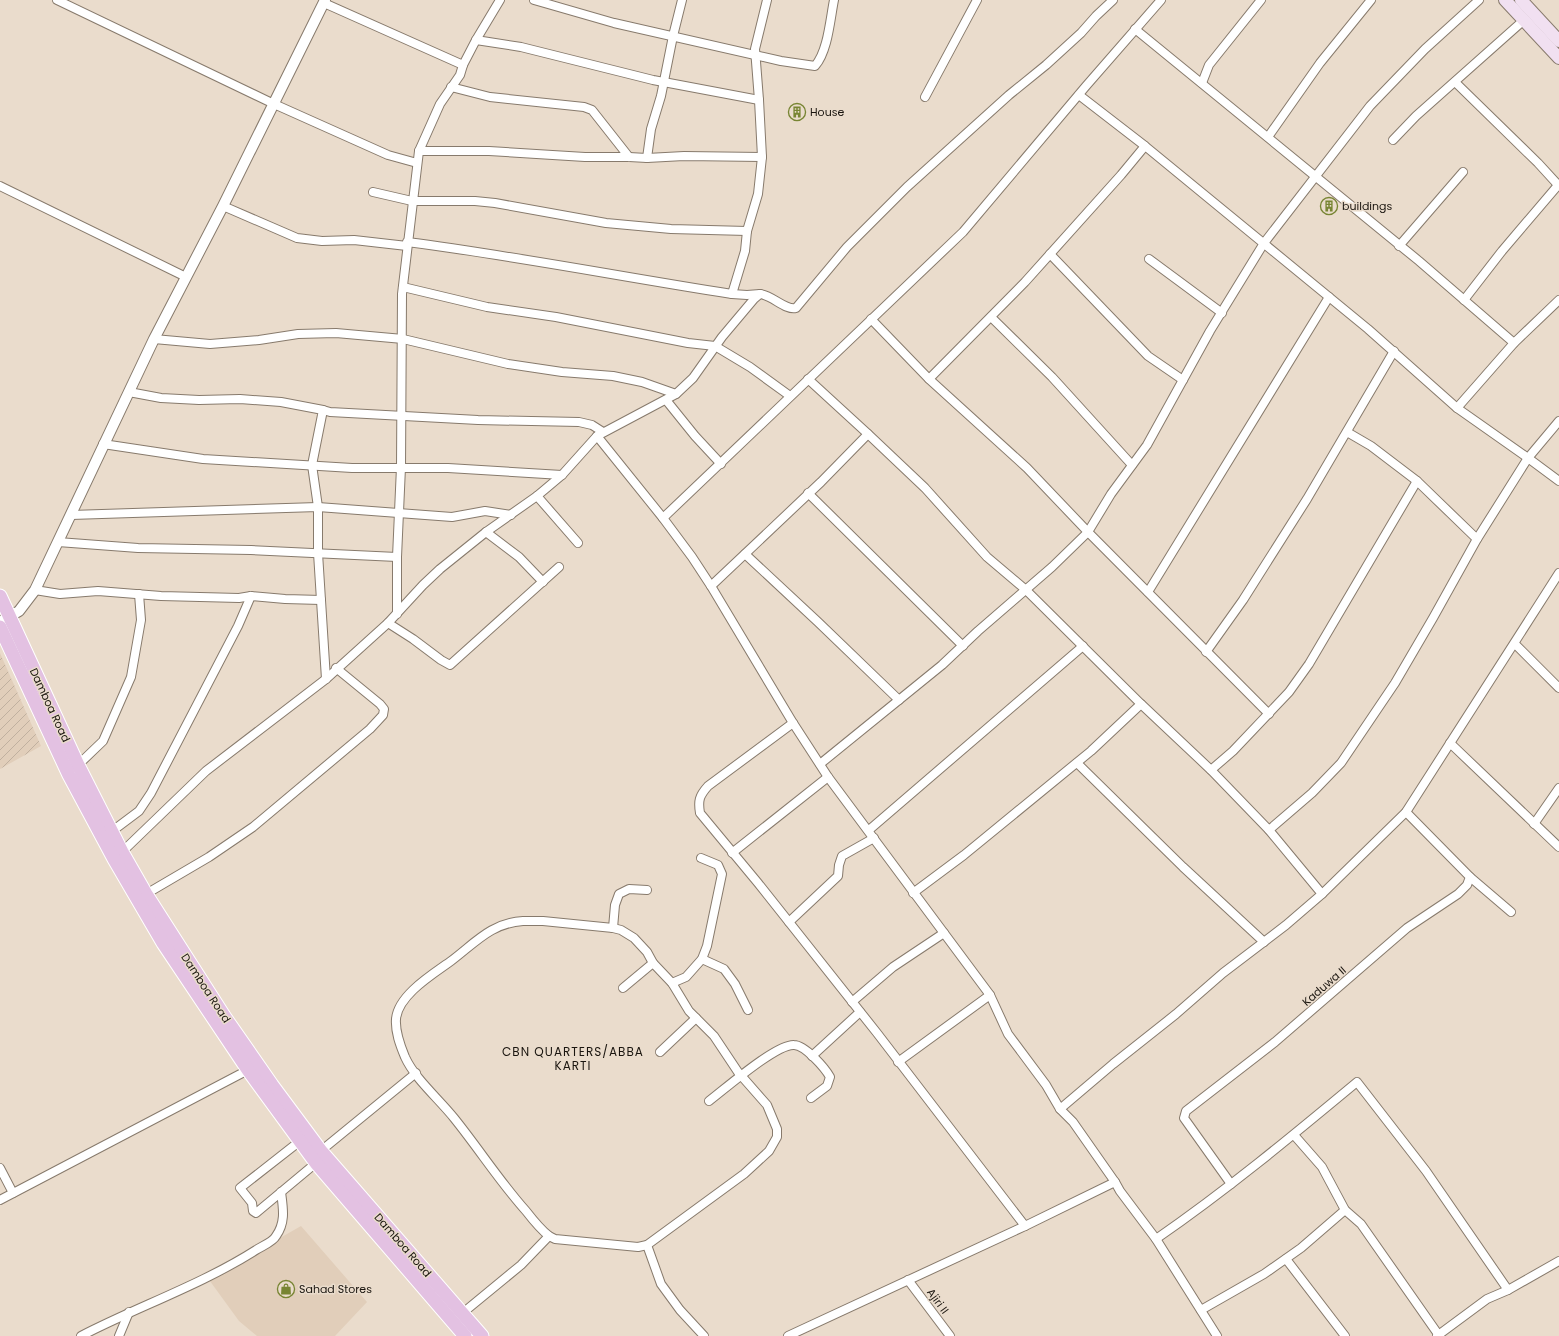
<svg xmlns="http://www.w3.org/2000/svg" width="1559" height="1336" font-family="Poppins,sans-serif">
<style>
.built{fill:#e1ceba}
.industrial{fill:url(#industrial-furrows)}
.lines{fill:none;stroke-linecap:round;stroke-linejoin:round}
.minor-casing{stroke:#877a6c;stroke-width:10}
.tertiary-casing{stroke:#877a6c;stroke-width:12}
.secondary-casing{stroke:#877a6c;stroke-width:14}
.primary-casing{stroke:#fff;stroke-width:15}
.minor{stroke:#fff;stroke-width:8}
.tertiary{stroke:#fff;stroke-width:10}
.secondary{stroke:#f1e0f1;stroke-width:12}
.primary{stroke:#e3c1e2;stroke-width:13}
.labels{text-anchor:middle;stroke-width:3;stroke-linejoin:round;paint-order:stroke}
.poi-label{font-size:11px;fill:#1a150f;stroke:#eadccc;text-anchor:start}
.street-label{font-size:11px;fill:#1a150f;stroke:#eadccc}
.neighbourhood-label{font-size:12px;letter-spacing:1px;fill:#1a150f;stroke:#eadccc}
</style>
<defs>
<pattern id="industrial-furrows" width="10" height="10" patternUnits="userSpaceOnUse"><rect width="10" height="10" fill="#e1ceba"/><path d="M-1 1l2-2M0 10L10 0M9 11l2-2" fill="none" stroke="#c0b09f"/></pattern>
</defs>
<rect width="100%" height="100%" fill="#eadccc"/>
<path class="built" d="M301,1226L367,1302L335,1336H257L239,1321L207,1277L266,1246Z"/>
<path class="industrial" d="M0,653L41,746L0,769Z"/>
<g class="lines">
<g class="minor-casing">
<g id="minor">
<path d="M57,0L274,104L388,155L417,163"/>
<path d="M534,0L614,23L781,61L815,66C828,51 830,20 834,0"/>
<path d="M324,3L463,65"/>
<path d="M1135,29L1419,261L1514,343"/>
<path d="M476,40L521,47L653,80L759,100"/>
<path d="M1455,82L1538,163L1559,186"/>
<path d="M1202,83L1209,65L1261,0"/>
<path d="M451,87L490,97L584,107L592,110L629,157"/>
<path d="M1079,95L1145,146L1368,329L1457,408L1528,458L1559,481"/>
<path d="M925,97L977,0"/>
<path d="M1268,137L1320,63L1371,0"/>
<path d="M1393,140L1416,116L1524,20"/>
<path d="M419,151H489L585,157H629L647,158L684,156L762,157"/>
<path d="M647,158L651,129L661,96L673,36L682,0"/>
<path d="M0,186L186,277"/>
<path d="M373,192L412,201H475L495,203L606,223L671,229L747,231"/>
<path d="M223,206L297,238L322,241L354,240L407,246"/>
<path d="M407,242C516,256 623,277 732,294L747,295L760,294"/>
<path d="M1399,246L1463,172"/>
<path d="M1050,254L1148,356L1183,380"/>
<path d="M1149,259L1222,313"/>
<path d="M403,287L487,307L556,317L688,343L715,346L750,367L790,396"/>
<path d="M732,294L745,251L747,231L758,194L762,157L759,100L755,49L767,0"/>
<path d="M1464,300L1502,251L1559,184"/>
<path d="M991,317L1052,377L1132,465"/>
<path d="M871,319L929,379L1027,468L1088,532L1269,714"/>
<path d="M154,339L210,344L259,340L298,334L336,333L403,339L508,364L562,372L613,376L642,382L676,394"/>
<path d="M808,379L868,434L925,488L987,557L1026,590L1141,704L1211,770L1269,830L1322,894"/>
<path d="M929,379L1025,282L1121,175L1145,146"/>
<path d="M129,392L161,398L199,400L240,399L281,402L323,410L312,465L318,507V553L326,679"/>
<path d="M666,400L695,436L721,464"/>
<path d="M1457,408L1514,343L1559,300"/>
<path d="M323,410L330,412L478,420L579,422L592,425L603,432"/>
<path d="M1347,432L1371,446L1417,481L1477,539"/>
<path d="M597,436L663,518L692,557L711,586L793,723L828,777L990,995L1008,1034L1046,1085L1060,1109L1073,1122L1115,1182L1120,1191L1156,1239L1217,1336"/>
<path d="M103,444L203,459L352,468H448L562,475"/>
<path d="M808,493L963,646"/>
<path d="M537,496L578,543"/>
<path d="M71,515L318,507L452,517L485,511L511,515"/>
<path d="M663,518L963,232L1086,86L1161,0"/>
<path d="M486,532L519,557L543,582"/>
<path d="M58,542L138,548L251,550L397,557"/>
<path d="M745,554L818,622L899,700"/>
<path d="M711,586L821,482L868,434"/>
<path d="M35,590L60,594L98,591L161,596L239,598L251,596L285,599L321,600"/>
<path d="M1148,592L1329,297"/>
<path d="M397,614V557L401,467L402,294L419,151L440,104L460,75L463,65L476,40L500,0"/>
<path d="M388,623L413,639L441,660L450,665L559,567"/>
<path d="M1515,644L1559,688"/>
<path d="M1206,652L1243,600L1307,499L1394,351"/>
<path d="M793,723L708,786C699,796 698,801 700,813L758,883L877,1033L1025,1226"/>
<path d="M1450,743L1559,847"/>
<path d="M1077,763L1183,867L1264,942"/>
<path d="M820,764L942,665L978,631L1052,567L1088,532L1111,494L1147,445L1210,331L1264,243L1370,106L1425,49L1479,0"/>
<path d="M78,765L103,741L131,677L141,620L139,594"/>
<path d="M1211,770L1233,751L1289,692L1309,664L1417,481"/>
<path d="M1534,824L1559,788"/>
<path d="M869,830L1083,646"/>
<path d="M1269,830L1312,793L1341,763L1395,683L1433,618L1477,539L1528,458L1559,421"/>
<path d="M111,832L139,811L151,793L238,626L251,596"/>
<path d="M122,852L206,771L326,679L388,623L423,585L440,569L486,532L537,496L562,475L597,436L676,394L693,378L722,337L754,299L760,294C772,295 786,311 796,308L847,247L907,187L1009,95L1046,65L1081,33L1096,16L1113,0"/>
<path d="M732,853L828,777"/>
<path d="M1470,877L1511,912"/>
<path d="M913,893L964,855L1091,751L1141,704"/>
<path d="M146,894L209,857L253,827L370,729L383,715L384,709L380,704L336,668"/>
<path d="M523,921H543L613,928L621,930L634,938L647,952L653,963L672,983L689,1011L714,1036L738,1072L767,1105L777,1129V1137L769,1151L744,1174L647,1245L638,1247L555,1239L549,1236C540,1229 533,1220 526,1211C500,1182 479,1149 454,1118C439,1099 415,1079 405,1057C400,1045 395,1032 396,1019C398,995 433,974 451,961C475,943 491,923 523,921Z"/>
<path d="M789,922L838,876L839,865L842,856L874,838"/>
<path d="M613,928L615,905L619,894L629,889L647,890"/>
<path d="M702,959L724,969L735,984L748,1010"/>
<path d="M672,983L686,977L702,959L707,946L722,874L718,865L701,858"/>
<path d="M623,988L653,963"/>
<path d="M852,1002L893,967L944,933"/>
<path d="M660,1052L696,1018"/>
<path d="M812,1056L860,1012"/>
<path d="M898,1062L990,995"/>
<path d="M709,1101C725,1089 776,1044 794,1045C805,1045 825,1068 830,1077L827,1086L811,1098"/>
<path d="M1060,1109L1113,1064L1176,1014L1223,973L1286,925L1322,894L1406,812L1559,573"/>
<path d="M1294,1135L1322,1167L1345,1210L1361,1224L1438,1334"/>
<path d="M300,1141L240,1188L252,1203L253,1211L256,1213L316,1163"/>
<path d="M317,1154L416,1073"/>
<path d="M0,1168L13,1193"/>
<path d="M1231,1184L1184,1118L1186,1111L1275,1042L1407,928L1458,894L1467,885L1470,877L1406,812"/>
<path d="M0,1200L248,1070"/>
<path d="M1156,1239C1227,1190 1292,1136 1357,1082L1426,1171L1508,1290"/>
<path d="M647,1245L661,1284L680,1310L704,1336"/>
<path d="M1286,1259L1345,1336"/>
<path d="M908,1280L950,1336"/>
<path d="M1201,1310L1264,1274L1301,1248L1345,1210"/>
<path d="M459,1316L521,1265L549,1236"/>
<path d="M81,1336C139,1306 201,1285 256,1250C262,1246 273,1242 276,1236C286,1222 283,1208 281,1192"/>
<path d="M119,1336L129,1312"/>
<path d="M788,1336L1025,1226L1115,1182"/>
<path d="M1437,1336L1487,1299L1508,1290L1559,1261"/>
</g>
</g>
<g class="tertiary-casing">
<path id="tertiary" d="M0,622L19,611L35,590L154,339L223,206L325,0"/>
</g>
<g class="secondary-casing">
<g id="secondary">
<path d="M1505,0L1559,58"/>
<path d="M1521,0L1559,41"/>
</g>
</g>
<g class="primary-casing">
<g id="primary">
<path d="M0,596L78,765L122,852L146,894L224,1016L272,1085L321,1151L482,1336"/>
<path d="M0,627L69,775L114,859L163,943L248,1070L316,1163L465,1336"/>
</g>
</g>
<use href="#minor" class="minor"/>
<use href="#tertiary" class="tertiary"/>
<use href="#secondary" class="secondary"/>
<use href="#primary" class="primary"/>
</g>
<defs>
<g id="building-ring" transform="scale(0.9)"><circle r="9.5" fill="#eadccc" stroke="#788533" stroke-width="1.5"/><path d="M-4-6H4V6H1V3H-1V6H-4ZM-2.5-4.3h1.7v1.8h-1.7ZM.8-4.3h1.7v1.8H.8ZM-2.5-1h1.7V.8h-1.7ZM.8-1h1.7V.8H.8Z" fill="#788533"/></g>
<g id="shop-ring" transform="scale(0.9)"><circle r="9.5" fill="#eadccc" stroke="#788533" stroke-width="1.5"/><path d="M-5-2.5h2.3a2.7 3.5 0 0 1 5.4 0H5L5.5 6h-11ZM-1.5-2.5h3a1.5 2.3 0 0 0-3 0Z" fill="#788533"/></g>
</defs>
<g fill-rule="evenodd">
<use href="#building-ring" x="797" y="112"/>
<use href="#building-ring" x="1329" y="206"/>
<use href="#shop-ring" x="286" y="1289"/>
</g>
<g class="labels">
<g class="poi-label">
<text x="810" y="116">House</text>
<text x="1342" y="210">buildings</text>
<text x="299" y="1293">Sahad Stores</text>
</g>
<g class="street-label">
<text transform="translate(50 705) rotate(65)" y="4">Damboa Road</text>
<text transform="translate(1324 986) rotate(-41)" y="4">Kaduwa II</text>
<text transform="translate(206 988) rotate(57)" y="4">Damboa Road</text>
<text transform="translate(403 1245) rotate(49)" y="4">Damboa Road</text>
<text transform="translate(938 1301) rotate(54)" y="4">Ajiri II</text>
</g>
<g class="neighbourhood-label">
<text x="573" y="1056">CBN QUARTERS/ABBA<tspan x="573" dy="14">KARTI</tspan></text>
</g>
</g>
</svg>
